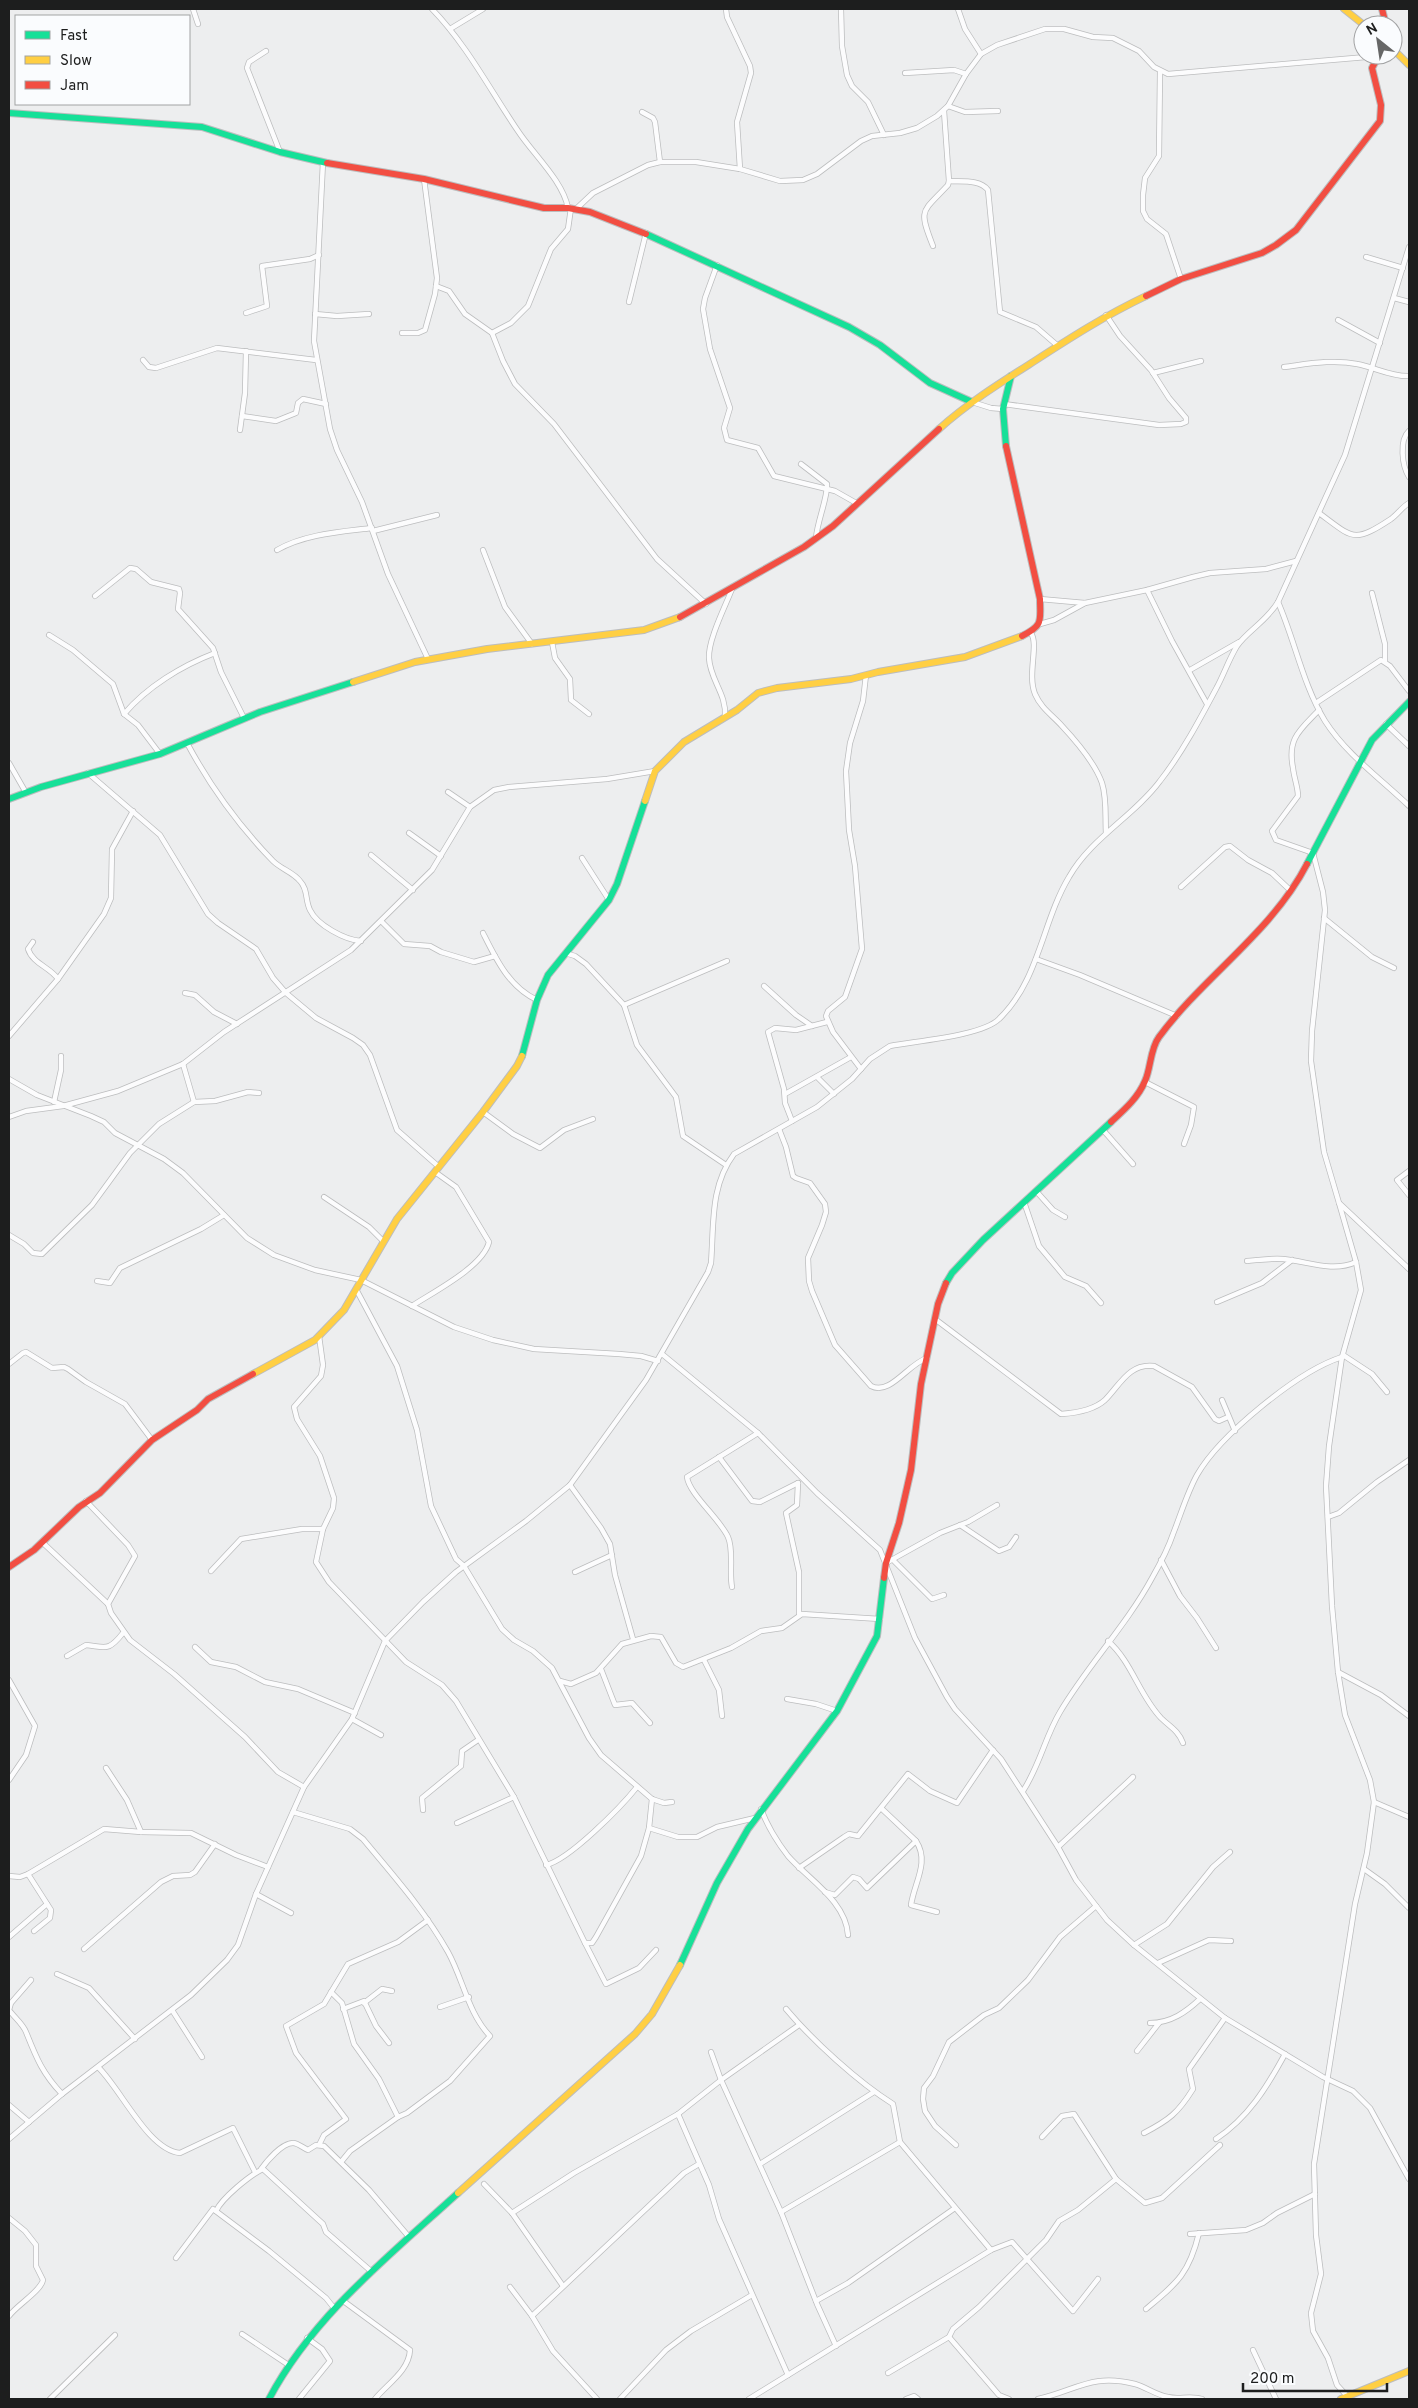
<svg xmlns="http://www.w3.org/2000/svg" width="1418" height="2408" font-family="Overpass,sans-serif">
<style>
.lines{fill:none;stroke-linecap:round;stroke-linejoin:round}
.street-casing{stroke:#bcbdbe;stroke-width:6}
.fast-casing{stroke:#bcbdbe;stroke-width:8}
.slow-casing{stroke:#bcbdbe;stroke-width:8}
.jam-casing{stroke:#bcbdbe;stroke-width:8}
.street{stroke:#fcfcfd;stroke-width:4.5}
.fast{stroke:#16e098;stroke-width:6}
.slow{stroke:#ffcf43;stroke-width:6}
.jam{stroke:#f24e42;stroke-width:6}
</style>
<rect width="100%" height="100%" fill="#edeeef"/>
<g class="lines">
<g class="street-casing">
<g id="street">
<path d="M193,9L198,24"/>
<path d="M432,9C467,45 490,90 518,131C533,154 563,181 568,208"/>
<path d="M726,9L727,17L750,66L751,73L737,122L740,169"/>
<path d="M841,9L842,46L847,75L852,86L868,102L884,135"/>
<path d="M958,9L965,29L981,54"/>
<path d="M450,29L483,9"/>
<path d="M266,51L249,62L247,68L280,152"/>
<path d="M1160,72L1159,156L1145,178L1143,195V211L1147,219L1166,234L1181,279"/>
<path d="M905,73L954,70L966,74"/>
<path d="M948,106L965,112L998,111"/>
<path d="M642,112L653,118L655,122L660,162"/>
<path d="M323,162L314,341L330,429L337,450L362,502L388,574L428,659"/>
<path d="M949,181C961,182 980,179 988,190L1000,312L1036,327L1058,346"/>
<path d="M576,209L593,193L648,165L660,162H696L740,169L780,181L803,180L817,174L861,141L872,136L900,133L917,128L937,116L948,106L966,74L981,54L997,45L1045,29H1064L1093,37L1113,38L1139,51L1154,67L1168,74L1378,56"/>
<path d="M933,246C918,208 922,213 948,185L949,181L944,111"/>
<path d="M1366,257L1403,268"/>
<path d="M717,265L705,298L703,309L710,349L730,408L724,428L727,440L758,448L774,476L835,491L858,504"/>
<path d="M436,286L449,291L465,314L492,333L503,361L515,384L554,424L657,559L706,604"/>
<path d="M1394,298L1409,302"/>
<path d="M629,302L646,233"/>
<path d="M246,313L267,306L262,266L310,259L319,255"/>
<path d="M315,314L337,316L369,314"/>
<path d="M1338,320L1380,343"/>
<path d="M402,333H418L425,330L435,294L437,278L424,179"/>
<path d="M492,333L511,323L528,306L551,249L568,229L571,208"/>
<path d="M143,360L149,367L156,368L217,348L316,360"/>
<path d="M1284,367C1308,364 1333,359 1357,364C1374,367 1392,377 1409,376"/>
<path d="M1153,373L1201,361"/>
<path d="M972,402L991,408L1003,409"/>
<path d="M1004,404L1159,425L1181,424L1186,422V418L1169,398L1151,370L1120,336L1106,315"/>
<path d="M242,416L276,421L296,413L298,403L303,399L326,404"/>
<path d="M240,430L245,393L246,351"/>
<path d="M1409,431C1399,440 1402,466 1409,477"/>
<path d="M801,464L827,484C828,497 817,522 816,538"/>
<path d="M1319,513C1353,538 1353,544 1391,519C1398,514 1402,507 1409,503"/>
<path d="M373,531L437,515"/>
<path d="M277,550C305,534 340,532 372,528"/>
<path d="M483,550L505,607L532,644"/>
<path d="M1147,590L1172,641L1207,704"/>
<path d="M1372,593L1385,644V661"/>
<path d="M95,596L130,568L136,569L151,582L179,589L180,593L178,609L213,648L221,672L244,718"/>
<path d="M1040,599L1085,603"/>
<path d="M1278,602C1295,641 1303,685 1325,721C1346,754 1381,779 1409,806"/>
<path d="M1040,624L1054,620L1085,603L1147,590L1193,577L1210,573L1266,569L1296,561"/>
<path d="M1031,633C1039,645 1027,674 1035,694C1041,708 1052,715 1062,726C1076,741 1095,763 1102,783C1107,799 1105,817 1106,833"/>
<path d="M49,635L73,650L113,684L124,714L138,725L160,754"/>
<path d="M552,642L555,658L570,679L571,700L589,714"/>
<path d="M1190,670L1239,642"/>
<path d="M1316,703L1381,660L1390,666L1409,691"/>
<path d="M1319,710C1300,730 1287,738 1293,768C1294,778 1298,787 1298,796L1272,831L1276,840L1313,853L1323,892L1325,910L1312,1031L1311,1061L1324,1152L1339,1203L1409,1269"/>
<path d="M124,714C147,687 181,666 215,653"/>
<path d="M725,717C727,694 710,680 709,658C708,640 725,607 732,589"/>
<path d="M1386,724L1409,746"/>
<path d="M187,743C210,786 239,826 273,861C281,869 293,872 300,881C308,889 305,900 310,910C317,925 345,940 361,941"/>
<path d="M9,763L25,791"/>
<path d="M88,773L160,835L208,914L218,923L256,949L273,978L286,993L316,1018L353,1038L363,1045L370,1055L397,1130L439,1167"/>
<path d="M448,792L470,807"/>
<path d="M409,833L441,856"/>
<path d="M371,855L413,890"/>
<path d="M582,858L609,900"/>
<path d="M1181,887L1225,847L1230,846L1248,860L1272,873L1291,891"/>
<path d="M1324,918L1372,957L1394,968"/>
<path d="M381,921L404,944L430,946L441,952L474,962L495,956"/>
<path d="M483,933C496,959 509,987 537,1000"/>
<path d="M33,942L28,949C33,964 50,967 58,979"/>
<path d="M565,953L575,956L586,964L624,1005L637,1045L676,1097L683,1136L726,1165"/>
<path d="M1036,959L1080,975L1177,1016"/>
<path d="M764,986L796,1015L812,1026"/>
<path d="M185,993L195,995L214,1012L237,1024"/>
<path d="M624,1005L727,961"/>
<path d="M9,1036L58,979L104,914L111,898L112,849L133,811"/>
<path d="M183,1064L194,1102"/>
<path d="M861,1069L833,1032L826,1016L828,1011L845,997L862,949L855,866L849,830L846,771L850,743L863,701L866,675"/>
<path d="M817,1077L834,1094"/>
<path d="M9,1079L37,1095L91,1116L104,1122L115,1133L164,1159L183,1173L247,1238L274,1255L315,1270L361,1280L454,1327L493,1340L534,1349L619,1354L641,1356L658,1361"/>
<path d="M1145,1082L1194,1107L1191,1125L1184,1144"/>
<path d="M785,1094L851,1057"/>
<path d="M54,1102L61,1070V1056"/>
<path d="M483,1112L513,1134L540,1148L564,1130L593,1119"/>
<path d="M9,1117L26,1111L63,1106L118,1091L183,1064L224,1032L351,950L432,870L470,807L494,790L509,787L607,779L655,771"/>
<path d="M792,1121L785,1103L784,1089L768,1032L775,1028L796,1030L827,1022"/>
<path d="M779,1129L786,1147L793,1176L796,1178L810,1183L825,1204L826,1212L822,1225L808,1258L809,1281L812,1291L835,1345L871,1386C890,1396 908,1364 927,1358"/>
<path d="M1103,1130L1133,1164"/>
<path d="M1409,1171L1397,1180L1409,1195"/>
<path d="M1036,1191L1053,1210L1065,1217"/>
<path d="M324,1197L369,1227L383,1241"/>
<path d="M1024,1202L1039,1246L1065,1277L1086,1286L1101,1303"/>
<path d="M1339,1203L1356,1262L1361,1290L1342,1357L1329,1446L1326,1486L1332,1606L1338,1672L1345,1715L1370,1780L1374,1802L1367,1853L1355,1904L1314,2164L1316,2235L1321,2274L1311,2313L1313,2331L1328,2358L1337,2385L1348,2397"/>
<path d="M9,1235L24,1244L33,1253L42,1254L92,1205L130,1153L159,1124L194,1102L215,1101L248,1092L259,1093"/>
<path d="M1247,1261C1259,1260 1271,1258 1283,1259C1307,1261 1332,1273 1356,1262"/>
<path d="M97,1281L110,1283L120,1268L201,1229L224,1215"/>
<path d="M357,1291L397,1366L417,1430L431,1506L456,1559L464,1566L502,1629L514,1640L533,1651L552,1668L589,1738L601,1755L652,1799L664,1803L672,1802"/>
<path d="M1217,1302L1262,1283L1292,1260"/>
<path d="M412,1306C433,1292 483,1267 489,1242L456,1187L435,1172"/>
<path d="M935,1319L1061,1414C1076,1413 1094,1410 1105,1400C1120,1385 1129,1363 1154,1366L1192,1387L1215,1419L1219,1421L1228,1417"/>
<path d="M319,1336L323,1365L321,1376L294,1407L297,1419L320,1456L334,1498L333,1508L323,1529L316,1562L329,1582L406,1662L442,1685L456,1701L514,1797L585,1943H592L596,1937L641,1856L649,1828L652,1799"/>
<path d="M662,1354L758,1433L817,1493L880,1550L915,1638L947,1697L955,1709L1001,1759L1058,1847L1076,1880L1107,1920L1134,1945L1225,2018L1323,2077L1353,2091L1370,2108L1409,2179"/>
<path d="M1343,1355L1372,1374L1387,1392"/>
<path d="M9,1364L23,1353L26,1352L52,1368L64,1367L68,1369L86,1382L125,1404L152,1440"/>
<path d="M1222,1400L1235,1431"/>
<path d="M719,1457L752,1501L760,1502L798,1483"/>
<path d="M798,1483L797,1505L786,1513L799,1572V1614"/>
<path d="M570,1485L601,1528L610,1544L615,1575L633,1639"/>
<path d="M86,1501L128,1545L135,1556L108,1604L111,1613L130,1640L174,1674L245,1737L278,1772L304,1787"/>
<path d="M1328,1517L1339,1513L1377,1482L1409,1460"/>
<path d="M960,1525L999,1551L1009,1547L1016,1537"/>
<path d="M42,1542L108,1604"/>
<path d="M893,1560L932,1599L944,1595"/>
<path d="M1161,1560L1180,1596L1197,1618L1216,1648"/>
<path d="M886,1563L940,1533L968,1522L997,1505"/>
<path d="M211,1571L241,1539L302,1529H323"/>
<path d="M575,1572L612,1555"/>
<path d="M732,1587C729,1572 734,1550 728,1537C720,1519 689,1494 687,1477L758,1433"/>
<path d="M1108,1641C1132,1662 1139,1695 1161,1718C1170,1727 1178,1730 1183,1743"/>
<path d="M195,1647L211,1662L236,1667L265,1682L298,1689L355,1713"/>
<path d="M67,1656L86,1645C106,1647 108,1652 123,1633"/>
<path d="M704,1660L719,1690L722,1716"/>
<path d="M601,1669L615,1705L632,1703L650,1723"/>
<path d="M1338,1672L1381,1695L1409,1716"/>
<path d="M9,1680L35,1726L26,1755L9,1780"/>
<path d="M560,1681L571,1684L596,1673L622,1644L651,1636L661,1637L676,1663L683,1667L731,1648L761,1631L782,1628L802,1614L880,1619"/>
<path d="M787,1699L816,1704L837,1711"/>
<path d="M352,1719L381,1735"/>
<path d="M106,1768L127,1800L141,1832"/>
<path d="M1023,1791C1040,1765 1045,1737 1060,1712C1087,1666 1126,1626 1152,1578C1160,1564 1168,1549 1173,1534C1181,1514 1187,1493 1197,1475C1220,1435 1298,1371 1342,1357"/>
<path d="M1374,1802L1409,1817"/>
<path d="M881,1808L916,1841"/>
<path d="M761,1809C767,1825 778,1843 788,1856C808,1879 846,1901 848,1935"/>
<path d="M423,1810L422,1798L461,1766L462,1751L478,1740"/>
<path d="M293,1812L350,1829L363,1839C393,1875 425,1911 448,1952C463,1979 468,2013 490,2036L450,2081L407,2113L398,2117"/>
<path d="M457,1823L514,1797"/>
<path d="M649,1828L678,1837H697L717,1827L755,1818"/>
<path d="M1058,1847L1133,1777"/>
<path d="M546,1865C569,1860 621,1807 637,1787"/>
<path d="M799,1868L844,1837L849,1834L858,1836L908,1774L930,1791L957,1803L993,1750"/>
<path d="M1364,1869L1385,1884L1409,1908"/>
<path d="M28,1874L51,1910L50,1918L34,1931"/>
<path d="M9,1876L20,1877L28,1874L104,1829L141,1832L191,1833L236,1855L268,1867"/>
<path d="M825,1892L835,1895L853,1877L859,1879L867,1888L916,1841C930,1862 914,1883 911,1905L937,1912"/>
<path d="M256,1894L291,1913"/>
<path d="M9,1937L47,1904"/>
<path d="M585,1943L606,1984L639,1968L656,1950"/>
<path d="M1134,1945L1167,1924L1213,1867L1230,1852"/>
<path d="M84,1949L161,1882L173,1876L190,1875L195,1872L215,1844"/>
<path d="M1158,1963L1209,1940L1231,1941"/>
<path d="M57,1974L89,1988L135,2039"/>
<path d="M31,1980L11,2003L9,2010C14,2017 23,2024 26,2032C36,2057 42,2073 62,2094"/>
<path d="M331,1992L342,2003L354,2044L379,2079L398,2117L350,2151L341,2162"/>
<path d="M364,2003L382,1989L392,1991"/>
<path d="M440,2007L469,1997"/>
<path d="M343,2009L364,2001L376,2026L389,2043"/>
<path d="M786,2009C813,2041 858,2082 893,2104L900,2142L991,2250"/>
<path d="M172,2010L202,2057"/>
<path d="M1150,2023C1171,2023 1186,2012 1200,1999"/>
<path d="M1137,2051L1159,2023"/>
<path d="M711,2052L721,2080L781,2212L817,2304L836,2346"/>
<path d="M98,2067C121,2089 148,2150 180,2153L233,2128L255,2172"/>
<path d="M9,2105L29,2122"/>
<path d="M678,2114L709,2185L719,2219L788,2375"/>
<path d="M1144,2133C1169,2120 1178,2113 1193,2089L1189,2069L1225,2018"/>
<path d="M1042,2137L1062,2116L1074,2114L1116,2179L1145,2203L1162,2198L1220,2145"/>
<path d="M9,2139L62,2094L191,1995L227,1960L238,1945L256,1894L304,1787L352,1719L385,1641L423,1602L456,1572L526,1521L570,1485L646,1380L708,1272L711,1263C714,1224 710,1186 734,1154L817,1107L852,1079L870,1059L890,1046C915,1041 982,1036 999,1019C1039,981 1042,922 1069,877C1091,838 1134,816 1160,781C1182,753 1200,719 1217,687C1224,674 1229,659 1237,646C1247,631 1266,622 1278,602L1345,455L1409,247"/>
<path d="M1216,2139C1248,2118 1267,2087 1285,2054"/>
<path d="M319,2145L324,2135L346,2119L296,2053L286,2026L324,2004L348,1964L398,1942L428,1920"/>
<path d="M956,2145L935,2126L925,2111L923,2099L924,2088L933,2076L949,2042L984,2015L999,2008L1028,1980L1060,1937L1096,1906"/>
<path d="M760,2164L874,2092"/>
<path d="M261,2169C267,2161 282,2143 293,2143C298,2143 303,2148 308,2150L316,2145L324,2146L369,2190L409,2237"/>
<path d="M484,2184L512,2213L563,2286"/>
<path d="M216,2211C222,2198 250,2175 263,2169L323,2224L326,2232L372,2272"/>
<path d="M781,2212L900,2142"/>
<path d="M512,2213L574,2173L678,2114L721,2080L799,2025"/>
<path d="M9,2218L25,2231L36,2245V2266L43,2280C41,2291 17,2305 9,2316"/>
<path d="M1190,2234L1246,2230L1263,2223L1277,2213L1315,2194"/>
<path d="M176,2258L213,2209L269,2251L326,2298L334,2308"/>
<path d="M510,2287L532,2316L553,2351L597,2399"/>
<path d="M342,2300L410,2350C409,2371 387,2384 375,2399"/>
<path d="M816,2301L848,2283L955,2208"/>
<path d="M1146,2309C1177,2283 1189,2274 1199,2233"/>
<path d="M532,2316L684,2173L699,2164"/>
<path d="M242,2334L287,2364"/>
<path d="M949,2337L999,2395L1009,2399"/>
<path d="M1253,2350L1276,2399"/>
<path d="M888,2373L949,2337L953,2329L979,2307L1046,2240L1059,2221L1078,2210L1116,2179"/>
<path d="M50,2399L115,2335"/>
<path d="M299,2399L330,2361L322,2349L307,2338"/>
<path d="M620,2399L666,2350L691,2331L752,2295"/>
<path d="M749,2399L991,2250L1012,2242L1073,2311L1098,2279"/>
<path d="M906,2399L914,2396L918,2399"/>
<path d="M1038,2399C1077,2390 1092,2373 1135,2384C1146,2387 1156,2395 1168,2397C1179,2400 1190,2395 1202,2399"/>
</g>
</g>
<g class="fast-casing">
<g id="fast">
<path d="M9,113L202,127L280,152L327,163"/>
<path d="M646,234L849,327L880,345L930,383L972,402"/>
<path d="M1006,446L1003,409L1011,376"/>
<path d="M9,799L41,787L160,754L260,712L353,682"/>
<path d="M1307,864L1372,740L1409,702"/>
<path d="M522,1056L537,1000L548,975L609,900L617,884L645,801"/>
<path d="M946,1283L952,1273L983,1240L1111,1122"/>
<path d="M680,1965L717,1883L748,1829L837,1711L877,1636L884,1578"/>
<path d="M269,2399C313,2316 389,2256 458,2193"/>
</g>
</g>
<g class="slow-casing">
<g id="slow">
<path d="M1344,9L1364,25"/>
<path d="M1393,49L1409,65"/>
<path d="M939,429C968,403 1000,383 1033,362C1070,338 1106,315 1146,296"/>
<path d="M353,682L415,662L487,649L644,630L680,617"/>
<path d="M645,801L655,771L684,742L737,710L758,693L777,688L851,679L878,672L965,657L1022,636"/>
<path d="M253,1374L315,1340L344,1310L397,1219L483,1112L517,1066L522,1056"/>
<path d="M458,2193L635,2034L652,2014L680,1965"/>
<path d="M1341,2399L1409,2371"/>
</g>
</g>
<g class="jam-casing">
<g id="jam">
<path d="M1382,9L1386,25"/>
<path d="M327,163L424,179L544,208H568L590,212L646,234"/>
<path d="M1146,296L1181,279L1262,253L1276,245L1296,230L1380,121L1381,105L1372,68L1379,55"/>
<path d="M1006,446L1040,599C1040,621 1044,625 1022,636"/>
<path d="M680,617L804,547L833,526L939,429"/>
<path d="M1111,1122C1124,1110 1138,1098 1145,1081C1151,1068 1150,1049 1159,1037C1204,976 1272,932 1307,864"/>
<path d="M9,1567L34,1550L79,1507L100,1493L152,1440L197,1410L208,1399L253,1374"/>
<path d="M884,1578L886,1563L899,1523L911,1470L921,1384L938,1304L946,1283"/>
</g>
</g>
<use href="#street" class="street"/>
<use href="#fast" class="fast"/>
<use href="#slow" class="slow"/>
<use href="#jam" class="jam"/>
</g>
<rect width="1418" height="2408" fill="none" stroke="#1d1e1e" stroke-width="20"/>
<rect x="15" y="15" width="175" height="90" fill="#fafcfe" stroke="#a2a3a4"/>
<rect x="25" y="31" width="25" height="8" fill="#16e098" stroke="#a2a3a4"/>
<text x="60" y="40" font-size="15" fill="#1d1e1e">Fast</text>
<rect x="25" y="56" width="25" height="8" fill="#ffcf43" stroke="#a2a3a4"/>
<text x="60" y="65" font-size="15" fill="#1d1e1e">Slow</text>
<rect x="25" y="81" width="25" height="8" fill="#f24e42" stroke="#a2a3a4"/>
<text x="60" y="90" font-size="15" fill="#1d1e1e">Jam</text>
<g transform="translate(1378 40) rotate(330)"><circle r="24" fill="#fafcfe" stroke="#a2a3a4"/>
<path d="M0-4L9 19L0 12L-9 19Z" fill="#666767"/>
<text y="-8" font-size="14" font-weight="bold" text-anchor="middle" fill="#1d1e1e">N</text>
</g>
<path d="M1243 2383v8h144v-8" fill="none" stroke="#1d1e1e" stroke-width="2.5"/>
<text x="1250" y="2383" font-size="15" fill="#1d1e1e" stroke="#fafcfe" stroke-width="4" paint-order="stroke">200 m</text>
</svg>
